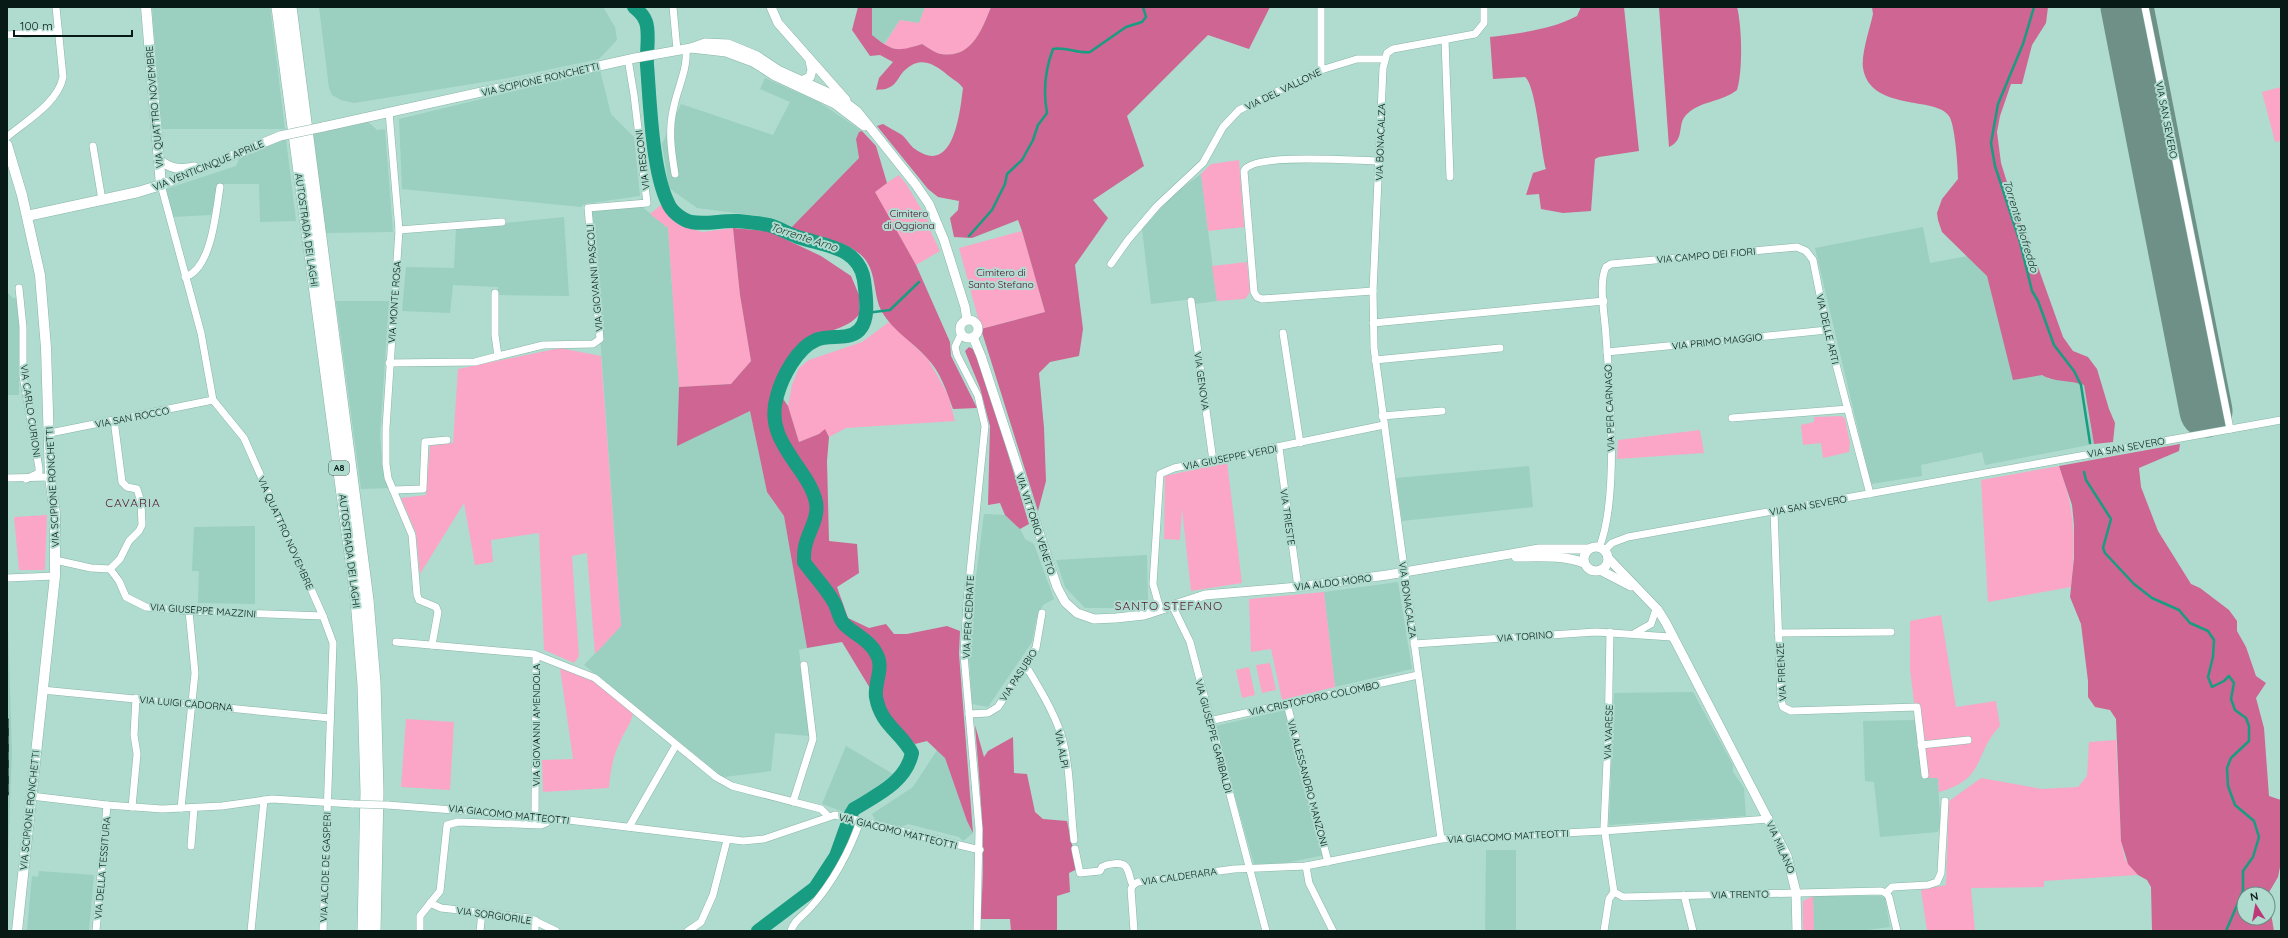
<svg xmlns="http://www.w3.org/2000/svg" width="2288" height="938" font-family="Quicksand,sans-serif">
<style>
.built{fill:#9bcfc0}
.green{fill:#fca6c7}
.forest{fill:#ce6592}
.lines{fill:none;stroke-linecap:round;stroke-linejoin:round}
.stream{stroke:#189c82;stroke-width:2.5}
.river{stroke:#189c82;stroke-width:14}
.runway{stroke:#6e9086;stroke-width:53}
.minor-casing{stroke:#89b5a8;stroke-width:8}
.tertiary-casing{stroke:#89b5a8;stroke-width:10}
.secondary-casing{stroke:#89b5a8;stroke-width:11}
.motorway-casing{stroke:#89b5a8;stroke-width:14}
.minor{stroke:#fff;stroke-width:7}
.tertiary{stroke:#fff;stroke-width:9}
.secondary{stroke:#fff;stroke-width:10}
.motorway{stroke:#fff;stroke-width:13}
.rail-casing{stroke:#2c443d;stroke-width:4}
.rail{stroke:#afdcce;stroke-width:2.5;stroke-dasharray:8;stroke-linecap:butt}
.minor-bridge-casing{stroke:#89b5a8;stroke-width:8;stroke-linecap:butt}
.tertiary-bridge-casing{stroke:#89b5a8;stroke-width:10;stroke-linecap:butt}
.minor-bridge{stroke:#fff;stroke-width:7}
.tertiary-bridge{stroke:#fff;stroke-width:9}
.labels{text-anchor:middle;stroke-width:4;stroke-linejoin:round;paint-order:stroke}
.shield{fill:#afdcce;stroke:#3a544c;stroke-width:1}
.shield-label{font-size:9px;font-weight:bold;fill:#081a15}
.street-label{font-size:10px;fill:#081a15;stroke:#afdcce}
.park-label{font-size:10px;fill:#4c092c;stroke:#afdcce}
.water-label{font-size:11px;font-style:italic;fill:#173029;stroke:#afdcce}
.quarter-label{font-size:12px;letter-spacing:1px;fill:#531332;stroke:#afdcce}
</style>
<rect width="100%" height="100%" fill="#afdcce"/>
<g class="built">
<path d="M152,7H270L285,129H162Z"/>
<path d="M319,7H603L615,27L617,40L599,59L509,78L354,103L341,100L332,95L329,88Z"/>
<path d="M872,7H925L919,23L900,20L884,44L872,35Z"/>
<path d="M600,70L611,114L634,137L640,196L584,204L581,207L402,189L399,119Z"/>
<path d="M765,78L819,102L862,131L859,132L856,139L859,158L788,231L765,217L697,208L669,188L662,144L681,104L773,135L790,102L760,89Z"/>
<path d="M367,121L377,130L385,129L393,232L324,233L312,133Z"/>
<path d="M286,139L296,221L260,222L259,184H219L211,215L172,217L166,189L236,166L239,159L244,155Z"/>
<path d="M1201,174L1217,301L1194,304V299L1151,304L1142,229L1174,194Z"/>
<path d="M641,206L668,228L679,387L677,445L750,410L767,492L784,516L807,648L799,650L809,736L775,733L771,771L724,777L713,773V769L584,665L621,626L591,211Z"/>
<path d="M564,217L569,296L498,295V287L453,285L450,313L402,311L406,267L454,268L456,228Z"/>
<path d="M1923,227L1930,263L1968,256L1987,276L1997,315L2042,375L2049,379L2070,380L2084,385L2094,444L1985,465L1982,452L1921,465L1922,476L1871,484L1815,248Z"/>
<path d="M7,268L8,293L13,298H19V395H7Z"/>
<path d="M336,301H389L380,435L383,471L389,488L361,489Z"/>
<path d="M1529,466L1533,507L1402,521L1396,478Z"/>
<path d="M984,514L1005,515L1020,529L1025,539L1034,544L1054,599L1043,605L1036,620L1032,642L988,707L972,704L969,656L973,601Z"/>
<path d="M255,526V604L198,603L199,571H192L194,527Z"/>
<path d="M1147,555L1148,603L1145,607L1126,608H1085L1065,587L1056,560Z"/>
<path d="M1398,582L1412,669L1335,687L1324,592Z"/>
<path d="M7,597L12,753L7,879Z"/>
<path d="M1693,692L1733,765V772L1744,788L1746,816L1609,825L1614,693Z"/>
<path d="M1285,710L1325,855L1285,863L1254,864L1215,726Z"/>
<path d="M1917,720L1938,778L1940,821L1938,832L1880,837L1874,782L1865,781L1863,721Z"/>
<path d="M846,746L893,774L874,789L855,800L844,812L822,804Z"/>
<path d="M937,750L945,758L967,821L973,833L963,841L959,837L908,824L901,827L875,820L872,814L913,787Z"/>
<path d="M1486,850H1516V931H1485Z"/>
<path d="M39,871L94,875L89,931H27L32,876L38,877Z"/>
<path d="M1813,896H1880L1885,898L1890,927L1859,931H1814Z"/>
</g>
<g class="green">
<path d="M925,7H991C982,29 972,59 941,54C935,53 927,47 922,44L901,51L884,45L900,20L919,23Z"/>
<path d="M2281,87V141L2275,142L2262,92Z"/>
<path d="M1239,160L1244,227L1208,231L1201,174L1211,164Z"/>
<path d="M899,175L907,185L930,224L928,226L940,251L916,265L874,191Z"/>
<path d="M661,205L681,226L703,232L733,228L740,295L751,361L731,384L679,387L668,228L650,214Z"/>
<path d="M1022,231L1045,312L981,329L959,248Z"/>
<path d="M1247,262L1250,292L1245,299L1217,301L1212,266Z"/>
<path d="M889,322L928,359L948,395L955,421L846,428L829,437L825,430L819,434L799,442L788,406L792,385L799,368L809,360L862,342Z"/>
<path d="M560,348L601,356L621,626L595,654L587,553L572,556L579,656L574,663L544,650L539,533L491,540L493,562L475,565L464,503L420,574L416,533L401,498L426,495L430,446L453,443L458,369Z"/>
<path d="M1841,416L1845,418L1850,443L1849,452L1823,458L1821,443L1803,445L1801,425L1814,422V417Z"/>
<path d="M1700,430L1704,453L1617,459L1618,440Z"/>
<path d="M1227,462L1242,583L1191,591L1182,509L1180,540L1164,539L1165,476Z"/>
<path d="M2059,466C2075,510 2076,540 2071,587L1988,602L1981,480Z"/>
<path d="M47,515L45,570H19L14,517Z"/>
<path d="M1324,592L1335,687L1282,700L1271,649L1251,652L1249,599Z"/>
<path d="M1941,615L1956,707L1996,701L2000,726C1973,754 1987,779 1939,792L1938,778H1923L1910,669V621Z"/>
<path d="M1270,663L1276,690L1262,693L1256,665Z"/>
<path d="M1249,667L1255,695L1242,698L1236,670Z"/>
<path d="M560,668L593,681L633,713C631,725 624,731 620,742C613,756 610,773 609,788L543,792L542,760L573,759Z"/>
<path d="M406,719L454,722L450,790L401,787Z"/>
<path d="M2116,740L2121,841L2125,859L2138,875L2044,881V887L1971,888L1975,931H1927L1921,890L1946,885L1949,801L1981,778L2042,789L2078,787L2087,776L2089,742Z"/>
<path d="M1813,896L1814,931H1803V901Z"/>
</g>
<g class="forest">
<path d="M858,7H872V35C893,52 897,52 922,44C927,47 935,53 941,54C972,59 982,29 991,7H1270L1249,49L1208,35L1127,116L1144,166L1093,200L1108,218L1075,265L1083,329L1079,356L1050,362L1039,373L1044,428L1046,481L1038,511L981,329L1045,312L1022,231L1018,220L972,238L954,237L950,218L958,210L959,201L938,197L928,189L877,126L883,124C889,128 896,131 902,135C907,139 910,146 915,149C954,177 960,112 963,88C957,80 951,79 944,72C931,62 919,57 905,70C899,75 897,85 888,88C885,90 880,89 876,90L879,78L893,62L880,55L870,56L852,30Z"/>
<path d="M1581,7H1624L1639,151L1599,157L1595,159L1591,211L1563,213L1541,209L1539,194L1526,195L1533,173L1546,169C1541,151 1536,85 1525,77L1493,79L1490,37C1520,33 1550,30 1577,16Z"/>
<path d="M1659,7H1737C1742,26 1743,72 1737,90C1722,102 1700,101 1687,114C1676,124 1686,139 1669,147Z"/>
<path d="M1872,7H2048L2046,23L2032,45L2022,84H2011L2000,116L1997,132L2001,163L2019,221L2028,237L2031,253L2038,267L2063,337L2073,351L2088,357L2097,369L2109,409L2115,423L2113,442L2094,444L2084,385C2071,380 2052,382 2042,375L2013,380L1987,276L1942,232L1938,220L1937,213L1942,199L1958,179C1958,167 1955,124 1949,116C1937,96 1870,112 1863,68C1861,54 1870,28 1873,14Z"/>
<path d="M862,131L876,146L887,183L875,192L916,265L950,342L951,356L977,408L953,409C947,392 940,371 927,358C913,342 893,331 882,312C872,294 878,269 860,254C840,238 812,236 788,231L859,158L856,139L859,132Z"/>
<path d="M733,228L768,231L821,256L851,276L859,295V315C844,331 826,330 807,340C791,348 782,371 775,387L788,406L799,442L819,434L825,429L829,437L827,461L829,541L857,544L859,573L837,587L848,618L869,628L886,624L894,634H907L947,626L960,631L959,654L973,833L967,821L945,758L927,741L915,744L885,713L842,642L807,648L784,516L767,492L750,411L677,446L679,387L731,384L751,361L740,295Z"/>
<path d="M969,347L975,350L985,377L1029,524L1020,529L1005,515L1000,503L988,505L990,426L980,388L965,351Z"/>
<path d="M2180,444L2179,451L2139,468L2141,487L2158,531L2191,584L2200,588L2229,610L2237,621V631L2246,647L2256,676L2266,683L2256,698L2264,728L2269,796L2281,800V862L2278,877L2268,894H2244V918H2268V896L2274,931H2152L2151,887L2147,880L2138,875L2128,864L2121,841L2116,719L2110,710L2095,707L2088,697V681L2081,624L2070,597L2074,558V525L2072,505L2059,466Z"/>
<path d="M975,725L984,757L988,751L1013,737L1014,773L1027,774L1035,812L1043,819L1067,821L1077,869L1069,873L1070,892L1057,896V931H1011L1010,919H980C987,854 980,789 975,725Z"/>
</g>
<g class="lines">
<g class="stream">
<path d="M2034,7L2023,44L1998,104L1991,143L1995,166L2020,242L2032,291L2038,301L2054,345L2074,371L2081,385L2090,443"/>
<path d="M969,236L992,210L1005,184L1007,174L1022,160L1033,140L1038,125L1047,113C1043,91 1045,70 1053,49C1065,46 1077,54 1090,52L1126,27L1142,22L1146,17L1143,7"/>
<path d="M866,313L890,310L919,282"/>
<path d="M2084,472L2086,480L2111,519L2103,548L2105,553L2134,584L2152,598L2179,610L2190,623L2208,631L2214,640L2213,657L2208,677L2212,687L2224,681L2229,676L2234,683L2231,699L2235,710L2246,718L2249,726V741L2231,758L2227,768L2228,786L2235,805L2254,821L2259,837L2253,857L2243,871V891L2226,931"/>
</g>
<path class="river" d="M634,7C639,11 644,16 646,22C650,34 646,52 647,65C650,102 652,171 668,203C671,211 682,220 691,222C707,225 722,220 738,221C748,222 759,223 769,225C780,228 790,235 801,238C827,246 859,248 864,280C866,298 873,332 847,336C837,338 825,336 816,340C797,348 782,377 777,396C763,442 808,466 816,502C819,519 808,531 805,547C804,552 804,557 804,562C814,576 827,589 835,604C838,610 839,619 844,624C855,635 870,640 877,655C884,668 874,684 876,697C881,725 900,731 912,753C906,782 877,795 854,809L851,814L836,856L815,888L758,931"/>
<path class="runway" d="M2127,7L2206,411"/>
<g class="minor-casing">
<g id="minor">
<path d="M673,7L677,50"/>
<path d="M2145,7L2230,429"/>
<path d="M7,35L58,31"/>
<path d="M1445,40L1450,177"/>
<path d="M1321,70V7"/>
<path d="M389,112L399,230L386,428V464L388,478L412,535L417,595L419,600L436,607L438,612L432,645"/>
<path d="M7,137C26,121 58,103 63,77L56,7"/>
<path d="M93,146L102,200"/>
<path d="M675,174C671,150 668,129 674,106C678,87 688,68 686,49"/>
<path d="M161,185L201,333L213,400L244,438L323,616L333,643L323,931"/>
<path d="M399,230L502,222"/>
<path d="M1111,264L1128,240L1157,206L1203,163L1223,127L1239,110L1321,70L1357,59H1384"/>
<path d="M185,277C212,269 216,210 220,187"/>
<path d="M19,288L23,327V376L39,468V473L26,479"/>
<path d="M1373,291L1262,299L1257,297L1254,292L1244,171C1252,152 1357,161 1379,161"/>
<path d="M1191,301L1213,461"/>
<path d="M1373,323L1604,301"/>
<path d="M1283,333L1300,443"/>
<path d="M961,334L955,347L957,355L978,396L985,426L967,601L964,655L979,829L977,931"/>
<path d="M1607,352L1827,330"/>
<path d="M498,356L543,345L593,344L600,339L588,208L647,203L634,95L628,59"/>
<path d="M1375,360L1500,348"/>
<path d="M389,363L475,362L498,356L495,335V293"/>
<path d="M1382,416L1442,411"/>
<path d="M1732,418L1848,409"/>
<path d="M50,433L213,400"/>
<path d="M1279,448L1298,587"/>
<path d="M7,478L50,477"/>
<path d="M393,490L423,489L425,442L447,440"/>
<path d="M1774,511L1781,700L1783,707L1791,711L1917,707L1925,775"/>
<path d="M1599,548C1619,500 1610,390 1606,336C1605,317 1598,283 1606,267L1611,264L1797,247L1806,251L1813,260L1827,330L1870,494"/>
<path d="M1604,551L1612,543L1628,537L2281,420"/>
<path d="M55,560L91,568L110,569L119,581L126,597L146,607L189,611L323,616"/>
<path d="M110,569L120,559L129,541L139,531L142,525L141,502L137,489L127,487L122,482L114,420"/>
<path d="M7,578L55,576"/>
<path d="M1172,605L1190,642L1266,931"/>
<path d="M1160,609L1153,584L1160,474L1174,468L1384,425"/>
<path d="M1635,633L1651,624L1655,612"/>
<path d="M1778,633L1891,632"/>
<path d="M396,642L534,654L595,678L716,777L732,786L821,809L828,816"/>
<path d="M1414,644L1596,632L1671,637"/>
<path d="M1023,668L1029,671C1041,691 1053,711 1061,734C1071,767 1070,806 1074,840"/>
<path d="M42,690L330,718"/>
<path d="M1287,704L1328,862"/>
<path d="M969,714L988,713L998,707L1036,648L1042,613"/>
<path d="M1209,721L1418,675"/>
<path d="M1921,745L1968,740"/>
<path d="M31,796L107,805L162,809L222,806L272,799L353,804"/>
<path d="M793,802L813,739L804,665"/>
<path d="M387,805L535,816L743,841L764,839L835,815L980,850"/>
<path d="M132,807L137,754L134,735L136,698"/>
<path d="M181,808L195,673L189,611"/>
<path d="M535,816L536,656"/>
<path d="M629,827L676,745"/>
<path d="M1441,839L1374,348L1373,291L1383,68L1387,53L1393,49L1475,34L1484,23V7"/>
<path d="M191,846L194,808"/>
<path d="M1075,849L1080,873L1100,871L1102,867C1107,864 1122,861 1126,867C1130,872 1129,879 1133,885"/>
<path d="M1306,866L1309,883L1333,931"/>
<path d="M1133,885L1138,882L1234,869L1306,866L1441,839L1604,831L1769,819"/>
<path d="M1133,885L1131,889L1134,931"/>
<path d="M1614,892L1623,897L1881,891L1886,893L1892,887L1928,885L1937,882L1941,873L1945,801"/>
<path d="M1886,893L1889,897L1897,931"/>
<path d="M1684,895L1693,931"/>
<path d="M430,903L441,908L529,918L556,931"/>
<path d="M96,931L107,805"/>
<path d="M251,931L264,800"/>
<path d="M420,931V916L440,891L447,825L458,822L541,825L546,823L551,818"/>
<path d="M480,931L482,912"/>
<path d="M535,931V920"/>
<path d="M688,931L701,922L713,895L727,840"/>
<path d="M791,931C794,920 803,916 810,908C832,884 850,851 860,821"/>
<path d="M1604,931L1609,899L1614,892L1604,827L1608,739L1610,632"/>
</g>
</g>
<g class="tertiary-casing">
<g id="tertiary">
<path d="M771,7L778,23L846,100"/>
<path d="M691,48L726,52L753,62L775,76L835,104L864,126"/>
<path d="M801,81L810,77L812,70L810,61"/>
<path d="M323,127L635,58L691,48L705,43L728,44L757,56L778,70L838,97L857,111L916,185L929,204L944,240L965,307L967,320"/>
<path d="M158,159C171,169 179,170 195,167"/>
<path d="M161,185L280,136"/>
<circle cx="969" cy="329" r="9"/>
<path d="M973,337L981,356L1057,587L1065,602L1077,613L1094,619L1116,618L1144,615L1205,595L1298,587L1387,575L1539,549H1589"/>
<circle cx="1596" cy="559" r="12"/>
<path d="M1516,557C1539,557 1563,555 1584,563"/>
<path d="M1608,558L1658,610L1666,623L1787,856L1796,892L1797,931"/>
<path d="M1600,570L1631,586"/>
</g>
</g>
<g class="secondary-casing">
<g id="secondary">
<path d="M7,145L22,195L40,275L46,348L50,477L55,514V576L17,931"/>
<path d="M27,216L138,192L161,185L146,7"/>
</g>
</g>
<g class="motorway-casing">
<g id="motorway">
<path d="M278,7L357,599L364,685L367,792L364,931"/>
<path d="M290,7L367,600L374,683L377,792L374,931"/>
</g>
</g>
<use href="#minor" class="minor"/>
<use href="#tertiary" class="tertiary"/>
<use href="#secondary" class="secondary"/>
<use href="#motorway" class="motorway"/>
<g class="rail-casing">
<path id="rail" d="M7,720V794"/>
</g>
<use href="#rail" class="rail"/>
<g class="minor-bridge-casing">
<path id="minor-bridge" d="M353,804L387,805"/>
</g>
<g class="tertiary-bridge-casing">
<path id="tertiary-bridge" d="M280,136L323,127"/>
</g>
<use href="#minor-bridge" class="minor-bridge"/>
<use href="#tertiary-bridge" class="tertiary-bridge"/>
</g>
<g class="labels">
<rect class="shield" x="329" y="461" width="20" height="14" rx="3"/>
<g class="shield-label">
<text x="339" y="471">A8</text>
</g>
<g class="street-label">
<text transform="translate(540 79) rotate(-13)" y="4">VIA SCIPIONE RONCHETTI</text>
<text transform="translate(1283 89) rotate(-26)" y="4">VIA DEL VALLONE</text>
<text transform="translate(154 107) rotate(-95)" y="4">VIA QUATTRO NOVEMBRE</text>
<text transform="translate(2167 120) rotate(79)" y="4">VIA SAN SEVERO</text>
<text transform="translate(1380 142) rotate(-88)" y="4">VIA BONACALZA</text>
<text transform="translate(642 160) rotate(-97)" y="4">VIA RESCONI</text>
<text transform="translate(208 165) rotate(-22)" y="4">VIA VENTICINQUE APRILE</text>
<text transform="translate(307 230) rotate(82)" y="4">AUTOSTRADA DEI LAGHI</text>
<text transform="translate(1706 255) rotate(-5)" y="4">VIA CAMPO DEI FIORI</text>
<text transform="translate(594 278) rotate(-95)" y="4">VIA GIOVANNI PASCOLI</text>
<text transform="translate(394 302) rotate(-86)" y="4">VIA MONTE ROSA</text>
<text transform="translate(1828 329) rotate(77)" y="4">VIA DELLE ARTI</text>
<text transform="translate(1717 341) rotate(-6)" y="4">VIA PRIMO MAGGIO</text>
<text transform="translate(1202 381) rotate(82)" y="4">VIA GENOVA</text>
<text transform="translate(1609 408) rotate(-92)" y="4">VIA PER CARNAGO</text>
<text transform="translate(31 411) rotate(82)" y="4">VIA CARLO CURIONI</text>
<text transform="translate(132 417) rotate(-11)" y="4">VIA SAN ROCCO</text>
<text transform="translate(2126 447) rotate(-10)" y="4">VIA SAN SEVERO</text>
<text transform="translate(1230 457) rotate(-11)" y="4">VIA GIUSEPPE VERDI</text>
<text transform="translate(52 487) rotate(-93)" y="4">VIA SCIPIONE RONCHETTI</text>
<text transform="translate(1808 505) rotate(-10)" y="4">VIA SAN SEVERO</text>
<text transform="translate(1288 517) rotate(82)" y="4">VIA TRIESTE</text>
<text transform="translate(1036 524) rotate(72)" y="4">VIA VITTORIO VENETO</text>
<text transform="translate(286 533) rotate(66)" y="4">VIA QUATTRO NOVEMBRE</text>
<text transform="translate(350 551) rotate(83)" y="4">AUTOSTRADA DEI LAGHI</text>
<text transform="translate(1333 582) rotate(-7)" y="4">VIA ALDO MORO</text>
<text transform="translate(1408 600) rotate(82)" y="4">VIA BONACALZA</text>
<text transform="translate(203 610) rotate(4)" y="4">VIA GIUSEPPE MAZZINI</text>
<text transform="translate(968 617) rotate(-87)" y="4">VIA PER CEDRATE</text>
<text transform="translate(1525 636) rotate(-4)" y="4">VIA TORINO</text>
<text transform="translate(1781 672) rotate(-93)" y="4">VIA FIRENZE</text>
<text transform="translate(1018 675) rotate(-57)" y="4">VIA PASUBIO</text>
<text transform="translate(1314 698) rotate(-12)" y="4">VIA CRISTOFORO COLOMBO</text>
<text transform="translate(186 703) rotate(5)" y="4">VIA LUIGI CADORNA</text>
<text transform="translate(536 725) rotate(-90)" y="4">VIA GIOVANNI AMENDOLA</text>
<text transform="translate(1608 732) rotate(-88)" y="4">VIA VARESE</text>
<text transform="translate(1214 736) rotate(75)" y="4">VIA GIUSEPPE GARIBALDI</text>
<text transform="translate(1062 749) rotate(79)" y="4">VIA ALPI</text>
<text transform="translate(1308 783) rotate(75)" y="4">VIA ALESSANDRO MANZONI</text>
<text transform="translate(29 810) rotate(-84)" y="4">VIA SCIPIONE RONCHETTI</text>
<text transform="translate(509 814) rotate(6)" y="4">VIA GIACOMO MATTEOTTI</text>
<text transform="translate(898 831) rotate(14)" y="4">VIA GIACOMO MATTEOTTI</text>
<text transform="translate(1508 836) rotate(-3)" y="4">VIA GIACOMO MATTEOTTI</text>
<text transform="translate(1781 847) rotate(66)" y="4">VIA MILANO</text>
<text transform="translate(325 867) rotate(-88)" y="4">VIA ALCIDE DE GASPERI</text>
<text transform="translate(102 868) rotate(-85)" y="4">VIA DELLA TESSITURA</text>
<text transform="translate(1179 876) rotate(-8)" y="4">VIA CALDERARA</text>
<text transform="translate(1740 894) rotate(-1)" y="4">VIA TRENTO</text>
<text transform="translate(494 915) rotate(8)" y="4">VIA SORGIORILE</text>
</g>
<g class="park-label">
<text x="909" y="217">Cimitero<tspan x="909" dy="12">di Oggiona</tspan></text>
<text x="1001" y="276">Cimitero di<tspan x="1001" dy="12">Santo Stefano</tspan></text>
</g>
<g class="water-label">
<text transform="translate(2021 226) rotate(73)" y="4">Torrente Riofreddo</text>
<text transform="translate(804 237) rotate(18)" y="4">Torrente Arno</text>
</g>
<g class="quarter-label">
<text x="133" y="507">CAVARIA</text>
<text x="1169" y="610">SANTO STEFANO</text>
</g>
</g>
<rect width="2288" height="938" fill="none" stroke="#081a15" stroke-width="16"/>
<g transform="translate(2256 906) rotate(349)"><circle r="19" fill="#afdcce" stroke="#6c8e84"/>
<path d="M0-3L7 15L0 10L-7 15Z" fill="#be3779"/>
<text y="-6" font-size="11" font-weight="bold" text-anchor="middle" fill="#081a15">N</text>
</g>
<path d="M14 30v6h118v-6" fill="none" stroke="#081a15" stroke-width="2"/>
<text x="20" y="30" font-size="12" fill="#081a15" stroke="#afdcce" stroke-width="3" paint-order="stroke">100 m</text>
</svg>
